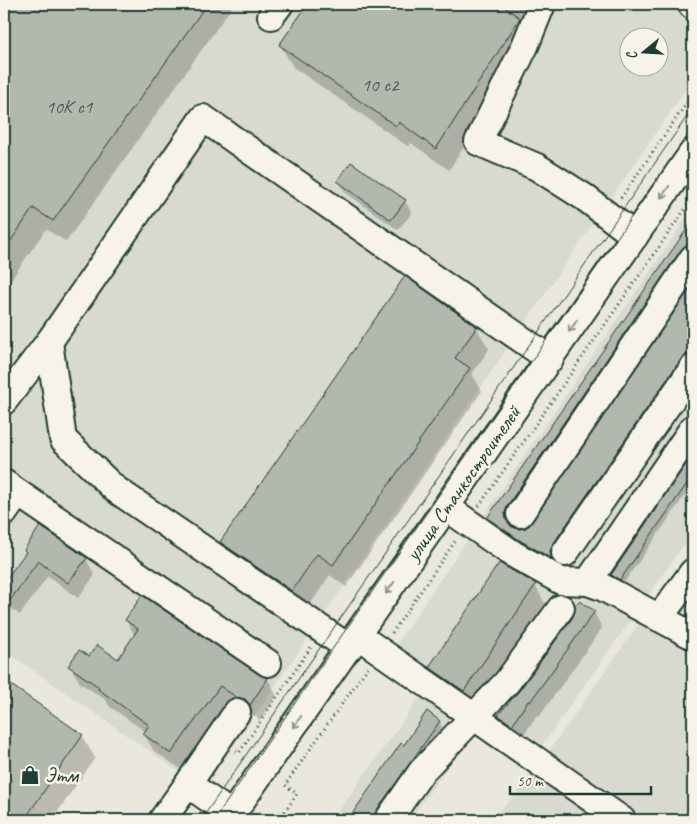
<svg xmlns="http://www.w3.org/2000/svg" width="697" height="824" font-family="Caveat,sans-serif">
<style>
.built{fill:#d9dacf;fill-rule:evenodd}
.shadow{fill:#0003}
.building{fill:#b2b8ae;stroke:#1f3d34}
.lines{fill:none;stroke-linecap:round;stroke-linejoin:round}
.minor-casing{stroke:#1f3d34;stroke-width:30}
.path{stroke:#1f3d34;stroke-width:3;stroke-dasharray:1 4;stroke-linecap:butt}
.minor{stroke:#f7f3e8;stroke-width:26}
.tram{stroke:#1f3d34;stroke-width:1}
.oneway{stroke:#8b988e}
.labels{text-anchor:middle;stroke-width:5;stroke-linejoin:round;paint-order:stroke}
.number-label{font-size:19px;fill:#445c52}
.street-label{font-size:21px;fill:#1f3d34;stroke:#f7f3e8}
.poi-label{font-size:21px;fill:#1f3d34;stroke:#f7f3e8;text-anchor:start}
</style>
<rect width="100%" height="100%" fill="#eae8dd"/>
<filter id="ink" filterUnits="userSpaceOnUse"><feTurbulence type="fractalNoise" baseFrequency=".02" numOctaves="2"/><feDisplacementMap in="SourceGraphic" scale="10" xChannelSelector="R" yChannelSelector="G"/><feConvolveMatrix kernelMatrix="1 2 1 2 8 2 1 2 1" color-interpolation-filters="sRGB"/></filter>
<g filter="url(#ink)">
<g class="built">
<path d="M4,4H693V79L204,789L4,650ZM630,38H660V68H630Z"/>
<path d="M693,208V532L539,750L393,649Z"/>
<path d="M693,547V820H489L522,789Z"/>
<path d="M420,697L471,734L410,820H332Z"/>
</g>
<g class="shadow">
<path d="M4,4H234L66,242L46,229L4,290Z"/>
<path d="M310,4H547L530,46L449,170L411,143L409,147L293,67L280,45Z"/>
<path d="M351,163L405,201L412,213L398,230L345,192L339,181Z"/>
<path d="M693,223V268L519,526L517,530L527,529L533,523L693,287V378L564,565L561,572L500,538L489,518Z"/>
<path d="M476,327L489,349L472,374L482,391L346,587L330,575L305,612L234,564L222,542Z"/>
<path d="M693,456V484L623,584L616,580L613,575Z"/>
<path d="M27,553L86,559L95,575L78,598L48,576L20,615L8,607L4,599V584Z"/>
<path d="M535,585L547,607L477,712L443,689L430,667Z"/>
<path d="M594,612L602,628L539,717L537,715L521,739L508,730L499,715Z"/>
<path d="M126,620L268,679L277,696L260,721L256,716L247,714L230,702L182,770L154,751L144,734L146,732L109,706L106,700L80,683L70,666L89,658L118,661L135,636Z"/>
<path d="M4,681L82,736L95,758L52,820H4Z"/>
<path d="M439,721L442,727L377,820H350L401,745L404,746Z"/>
</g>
<g class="building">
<path d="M4,4H207L53,221L33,208L4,251Z"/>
<path d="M308,4H500L520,18L436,149L399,122L396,126L279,45Z"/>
<path d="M351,162L406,200L391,220L337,181Z"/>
<path d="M693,220V243L686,245L681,250L507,506L505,513L506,520L512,527L519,529L526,528L532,522L693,284V353L686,355L681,359L553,544L550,551L551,558L521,541L487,518Z"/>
<path d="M405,276L477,327L455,358L470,368L333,565L317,554L292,591L220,542Z"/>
<path d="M693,454V475L620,580L611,575Z"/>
<path d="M40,526L87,558L68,583L38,561L4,609V582L26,552L24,550Z"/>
<path d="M499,563L536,584L464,691L429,667Z"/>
<path d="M142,595L260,675L268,678L250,705L245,699L236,697L220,686L171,754L143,734L149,725L98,689L99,687L68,666L79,650L89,656L97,645L118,659L138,629L125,620Z"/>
<path d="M579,601L595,611L530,702L528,701L512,725L498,715L519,691L573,617L575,606Z"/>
<path d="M4,680L83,735L24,820H4Z"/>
<path d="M427,711L440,721L376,811L372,820H348L401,743L404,745Z"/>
</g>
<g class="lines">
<g class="minor-casing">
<g id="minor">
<path d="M542,4L525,46L478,142L537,167L584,197L635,236"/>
<path d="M691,4L693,6"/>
<path d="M271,16L280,4"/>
<path d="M4,401L49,342"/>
<path d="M18,493L268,663"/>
<path d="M446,507L513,554L561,581L588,582L602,587L693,636"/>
<path d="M4,513L18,493L4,483"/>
<path d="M520,514L693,258"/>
<path d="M565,553L693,368"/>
<path d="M588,582L693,428"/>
<path d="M659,618L693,572"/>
<path d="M357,635L622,820"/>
<path d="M349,648L115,489L63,439L49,342L203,118L550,359"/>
<path d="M188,784L237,712"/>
<path d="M162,820L188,784L232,815L235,820"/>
<path d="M228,820L693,152"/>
<path d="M388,820L422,771L507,682L561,608"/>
</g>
</g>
<g class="path">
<path d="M621,198L693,94"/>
<path d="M479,506L693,198"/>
<path d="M392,633L456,540"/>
<path d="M236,751L239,753L311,647"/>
<path d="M279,820L297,794L285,785L368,667"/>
</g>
<use href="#minor" class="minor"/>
<g class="tram">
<path d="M201,820L693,108"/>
<path d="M214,820L693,128"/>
</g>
</g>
<defs><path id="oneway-shaft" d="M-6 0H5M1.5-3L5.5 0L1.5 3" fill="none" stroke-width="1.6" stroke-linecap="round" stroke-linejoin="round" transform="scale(1.25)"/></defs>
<g class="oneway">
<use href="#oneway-shaft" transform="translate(665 192) rotate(125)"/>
<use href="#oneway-shaft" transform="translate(573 326) rotate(125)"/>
<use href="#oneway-shaft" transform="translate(390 588) rotate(125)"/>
<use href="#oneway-shaft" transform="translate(297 722) rotate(125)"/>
</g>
</g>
<defs>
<g id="shop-bare" transform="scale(1.5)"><path d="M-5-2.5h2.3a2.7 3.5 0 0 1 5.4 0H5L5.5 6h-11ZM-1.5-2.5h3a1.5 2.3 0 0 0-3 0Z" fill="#1f3d34" stroke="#f7f3e8" stroke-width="2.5" paint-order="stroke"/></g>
</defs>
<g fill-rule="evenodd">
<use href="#shop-bare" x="30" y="775"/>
</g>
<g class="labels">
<g class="number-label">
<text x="380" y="91">10 с2</text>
<text x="69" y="113">10К с1</text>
</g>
<g class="street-label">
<text transform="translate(463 483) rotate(-55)" y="7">улица Станкостроителей</text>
</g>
<g class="poi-label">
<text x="45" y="782">Этм</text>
</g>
</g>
<rect width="697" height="824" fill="none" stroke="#f7f3e8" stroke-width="20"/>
<rect x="10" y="10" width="677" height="804" fill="none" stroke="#1f3d34" stroke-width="2" filter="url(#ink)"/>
<g transform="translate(644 52) rotate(252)"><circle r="24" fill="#f7f3e8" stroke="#a1aaa0"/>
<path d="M0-4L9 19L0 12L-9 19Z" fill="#1f3d34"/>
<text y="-8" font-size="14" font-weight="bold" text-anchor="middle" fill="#1f3d34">С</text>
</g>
<path d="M510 786v8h141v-8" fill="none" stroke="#1f3d34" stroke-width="2.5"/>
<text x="517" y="786" font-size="15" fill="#1f3d34" stroke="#f7f3e8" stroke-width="4" paint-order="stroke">50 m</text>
</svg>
